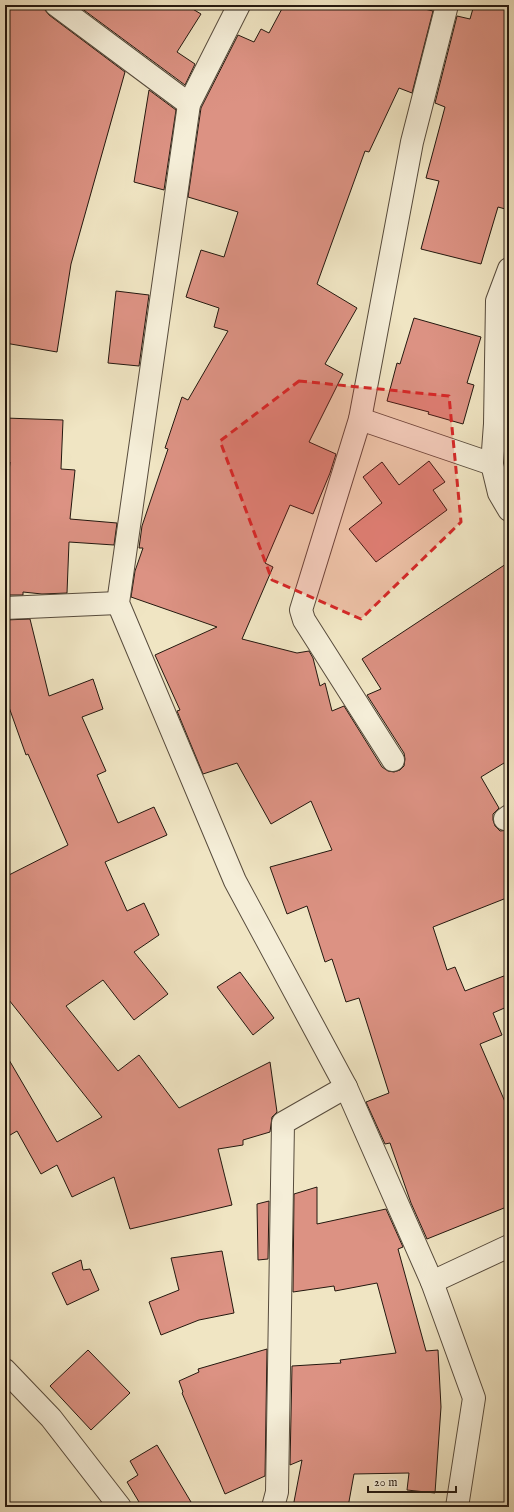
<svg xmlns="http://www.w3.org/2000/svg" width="514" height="1512" font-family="'IM FELL English',serif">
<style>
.building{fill:#dc9283;stroke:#24180f}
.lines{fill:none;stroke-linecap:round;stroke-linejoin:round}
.minor-casing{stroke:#574b3c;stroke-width:24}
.minor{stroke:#f5eed8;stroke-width:22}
.marked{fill:#d62828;fill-opacity:0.2;stroke:#d62828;stroke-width:3;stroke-dasharray:8 5;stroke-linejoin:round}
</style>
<rect width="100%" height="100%" fill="#f0e5c3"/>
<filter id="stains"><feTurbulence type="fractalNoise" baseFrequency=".005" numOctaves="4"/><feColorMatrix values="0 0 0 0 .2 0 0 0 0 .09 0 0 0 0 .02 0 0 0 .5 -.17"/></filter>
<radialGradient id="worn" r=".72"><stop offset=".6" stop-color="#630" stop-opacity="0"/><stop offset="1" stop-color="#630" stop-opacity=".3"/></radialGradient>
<g class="building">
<path d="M5,5H44L45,10L49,15L125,72L71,264L57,352L5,343Z"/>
<path d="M77,5H186L201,14L177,52L195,64L185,85Z"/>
<path d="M284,5H408L433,11L412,93L399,88L369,152L365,151L317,284L357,308L325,364L343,374L309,442L336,454L330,473L313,514L290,505L265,563L273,567L242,639L297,653L309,651L313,658L320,686L325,683L332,711L344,706L382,767L388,771L394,772L400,770L404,766L405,759L404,753L367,695L381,689L362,659L509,562V760L481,777L499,808L493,814V820L495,826L500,831L509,830V897L433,927L447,970L455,967L465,991L509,974V1006L493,1013L502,1035L480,1044L509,1111V1206L427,1239L411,1203L390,1143L385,1144L366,1102L389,1093L359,998L346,1002L332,959L325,962L307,906L287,914L270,867L332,850L311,801L271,824L237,763L203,774L177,711L180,710L155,655L217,627L131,597L135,571L143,548H139L142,526L168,449L165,448L182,397L188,400L228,331L214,327L219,308L186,297L201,250L224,257L238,212L188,197L201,108L238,35L254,42L261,29L269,33Z"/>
<path d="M474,5H509V210L498,207L481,264L421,249L439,181L426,178L445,107L435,103L457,16L470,19Z"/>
<path d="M149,90L176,110L164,190L134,182Z"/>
<path d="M116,291L149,295L139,366L108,363Z"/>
<path d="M414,318L481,337L467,383L474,385L463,424L428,414L429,412L387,401L397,363L400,364Z"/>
<path d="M5,418L63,420L61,469L75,470L70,519L117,523L114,545L69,542L67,593L42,594L23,592V595H5V510L10,462H5Z"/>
<path d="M429,461L445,482L433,490L447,510L376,562L349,529L382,503L363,477L382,462L399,485Z"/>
<path d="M30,619L49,696L93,679L103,709L82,717L106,771L97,775L118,823L154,807L167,835L105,862L127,911L144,903L159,935L134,952L168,994L134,1020L103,980L66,1006L118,1071L139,1055L179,1108L270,1062L277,1112L272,1117L270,1132L243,1140V1145L218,1149L232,1205L130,1229L114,1177L72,1197L57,1165L41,1174L17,1131L5,1138V1053L57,1142L102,1117L5,995V877L68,845L28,754L26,755L5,696V620Z"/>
<path d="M240,972L274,1018L253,1035L217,987Z"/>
<path d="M317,1187V1224L386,1209L403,1247L398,1249L426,1351L438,1350L441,1407L435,1493L407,1490L409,1473L354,1474L348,1507H293L302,1460L290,1465L292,1366L341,1363L340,1360L396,1353L377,1283L335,1291L334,1286L293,1292L294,1194Z"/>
<path d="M269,1201L268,1259L258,1260L257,1204Z"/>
<path d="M222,1251L234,1313L199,1320L161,1335L149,1302L179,1290L171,1258Z"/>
<path d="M81,1260L83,1270L90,1269L99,1290L67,1305L52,1273Z"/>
<path d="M267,1349L265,1476L225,1494L182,1393L183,1392L179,1381L199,1372L198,1369Z"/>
<path d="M88,1350L130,1393L91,1430L50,1386Z"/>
<path d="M157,1445L194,1507H142L127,1482L138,1475L130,1461Z"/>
</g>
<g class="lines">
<g class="minor-casing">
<g id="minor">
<path d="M56,5L189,104"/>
<path d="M239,5L189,104L118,603L235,881L346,1087L432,1282L474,1398L457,1507"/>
<path d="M509,269L497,301L495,424L492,464L499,493L509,510"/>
<path d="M360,419L492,464"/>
<path d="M5,608L118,603"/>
<path d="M393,760L304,620L301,610L360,419L412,142L447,5"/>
<path d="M505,819L509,816"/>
<path d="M432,1282L509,1246"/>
<path d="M5,1370L51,1418L120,1507"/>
<path d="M273,1507L277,1492L283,1123L346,1087"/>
</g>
</g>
<use href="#minor" class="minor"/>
</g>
<path class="marked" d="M299,381L449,396L461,522L361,619L272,580L220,441Z"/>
<rect width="514" height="1512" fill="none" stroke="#f0e5c3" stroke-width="20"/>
<rect x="6" y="6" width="502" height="1500" fill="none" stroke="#24180f" stroke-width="2"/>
<rect x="10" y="10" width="494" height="1492" fill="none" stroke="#24180f"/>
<path d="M368 1486v6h88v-6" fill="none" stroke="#24180f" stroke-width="2"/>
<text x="374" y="1486" font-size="12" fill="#24180f" stroke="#f5eed8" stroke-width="3" paint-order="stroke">20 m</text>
<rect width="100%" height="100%" filter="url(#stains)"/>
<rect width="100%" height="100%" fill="url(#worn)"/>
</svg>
